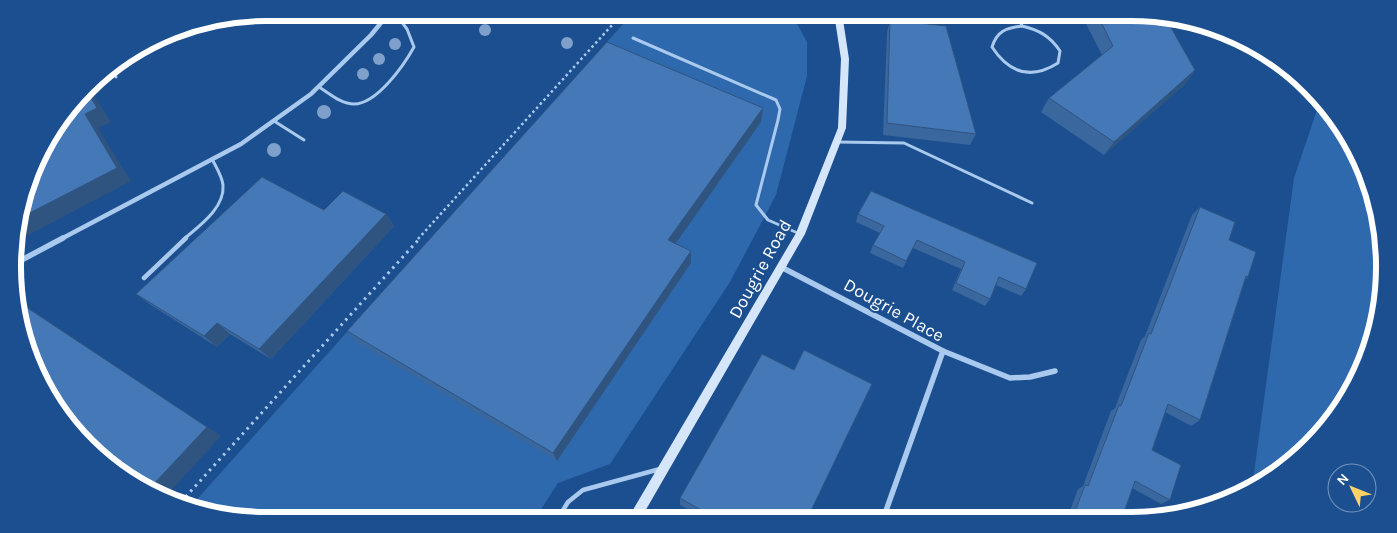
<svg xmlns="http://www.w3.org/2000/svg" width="1397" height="533" font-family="Karla,sans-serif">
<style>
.green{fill:#2e69ad}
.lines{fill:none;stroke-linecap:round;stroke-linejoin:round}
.path-far1{stroke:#a9c9ee;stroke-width:2.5;stroke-dasharray:2.5 3;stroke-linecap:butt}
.path{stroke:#a9c9ee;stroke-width:3;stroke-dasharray:2.5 4.5;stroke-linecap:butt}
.lane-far1{stroke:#a9c9ee;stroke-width:3}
.lane{stroke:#a9c9ee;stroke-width:4.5}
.street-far1{stroke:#a9c9ee;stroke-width:4.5}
.street{stroke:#a9c9ee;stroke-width:5.5}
.secondary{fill:#d6e6fa;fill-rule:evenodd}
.tree{fill:#7ea0ca}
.wall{fill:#3a679d}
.shaded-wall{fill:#305480}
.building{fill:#4478b7;stroke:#305480}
.labels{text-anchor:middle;stroke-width:4;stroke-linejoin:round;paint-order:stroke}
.street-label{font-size:18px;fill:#fff;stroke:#1b4f8f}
.rim{fill:none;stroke:#fff;stroke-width:6}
</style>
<rect width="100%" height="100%" fill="#1b4f8f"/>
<g class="green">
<path d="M633,13H771L795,20L807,42V76L776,195L730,282L610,464L558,483L534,520H267L200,512L190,507Z"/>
<path d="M1319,104L1351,140L1382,234L1376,333L1350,394L1298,457L1252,488L1294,178Z"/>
</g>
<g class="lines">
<g class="path-far1">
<path d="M129,58L208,22"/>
<path d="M418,239L623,13"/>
</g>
<path class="path" d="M181,502L420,238"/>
<g class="lane-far1">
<path d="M1017,13L1022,26"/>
<path d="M229,19L231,22"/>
<path d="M1022,26C1039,30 1050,36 1060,51L1058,63C1031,80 1009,73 992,47C997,31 1006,28 1022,26Z"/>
<path d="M633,38L776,100L780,109L778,120L756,205L768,220L800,234"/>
<path d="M113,67L116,77"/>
<path d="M319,87C329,93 341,104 354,104C377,104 404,65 414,47L407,29L395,13"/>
<path d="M274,121L304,140"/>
<path d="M836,142L904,143L1032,203"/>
<path d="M184,239C199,226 225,208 223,185C222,176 216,167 212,159"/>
</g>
<g class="lane">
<path d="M144,278L186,238"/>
<path d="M557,520L568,502L583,490L660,469"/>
</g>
<path class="street-far1" d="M61,239L241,144L311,94L371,35L389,13"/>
<g class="street">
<path d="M16,263L63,238"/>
<path d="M781,267L943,351L883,519"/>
<path d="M943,351L1010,378L1030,377L1055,371"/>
</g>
<path class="secondary" d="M834,13H842L849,59L846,128L805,234L640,520H627L796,233L838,128L841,59Z"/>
</g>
<g class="tree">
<circle cx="485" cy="30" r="6"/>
<circle cx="567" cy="43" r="6"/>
<circle cx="395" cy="44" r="6"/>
<circle cx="379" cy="59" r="6"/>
<circle cx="363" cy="74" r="6"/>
<circle cx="324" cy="112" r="7"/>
<circle cx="274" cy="150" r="7"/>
</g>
<g class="wall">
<path d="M1088,12H1130L1195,70L1185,84L1104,155L1041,112L1049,98L1102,55L1084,20Z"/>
<path d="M890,20L976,134L970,145L883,135L887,33Z"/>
<path d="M763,108L761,122L675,244L691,251V263L557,461L356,342L347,331Z"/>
<path d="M1200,207L1229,240L1248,277L1245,280L1200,420L1191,426L1165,412L1152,450L1170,500L1161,504L1132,488L1122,518L1067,519L1078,489L1083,486L1111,411L1115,408L1141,340L1145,336L1192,215Z"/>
<path d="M324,210L386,214L394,226L271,359L230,334L217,347L151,305L136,294Z"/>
<path d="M858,214L1026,289L1021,296L996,285L990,299L985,306L952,290L961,269L913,248L903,268L870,253L873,245L880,233L856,222Z"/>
<path d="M680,498L807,519H706L680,505Z"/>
</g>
<g class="shaded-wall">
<path d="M1195,70L1185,84L1104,155L1114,142Z"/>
<path d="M98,77L104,87L92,92L111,122L98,128L131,181L15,242V233L20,218L85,114L87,91Z"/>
<path d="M763,108L761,122L669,253L668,240Z"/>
<path d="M386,214L394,226L271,359L259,349Z"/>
<path d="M691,251V263L557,461L553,453Z"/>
<path d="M17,300L221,436L167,495L151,487Z"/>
<path d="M217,323L230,334L217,347L204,336Z"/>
</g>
<g class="building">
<path d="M1096,12H1130L1165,17L1195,70L1114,142L1049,98L1113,46Z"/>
<path d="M890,20L946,26L976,134L887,123Z"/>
<path d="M607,42L763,108L668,240L691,251L553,453L347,331Z"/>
<path d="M87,91L97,108L85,114L117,168L20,218L46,140Z"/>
<path d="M262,177L324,210L343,191L386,214L259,349L217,323L204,336L136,294Z"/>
<path d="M871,191L1037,263L1026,289L999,277L990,299L956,283L965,262L917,240L906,261L873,245L884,226L858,214Z"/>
<path d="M1200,207L1235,222L1229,240L1256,252L1248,277L1246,276L1200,420L1168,404L1152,450L1181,465L1170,500L1135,481L1122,518L1072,519L1085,485L1088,486L1119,405L1121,406L1149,333L1151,334Z"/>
<path d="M17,301L207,427L151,487L112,468L55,407L17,316Z"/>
<path d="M804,350L872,384L807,519H717L680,498L762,354L794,370Z"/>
</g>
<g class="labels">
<g class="street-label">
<text transform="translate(760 269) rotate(-61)" y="6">Dougrie Road</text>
<text transform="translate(894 310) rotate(29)" y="6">Dougrie Place</text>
</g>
</g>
<path d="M0 0H1397V533H0ZM266 21H1131A245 245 0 0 1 1376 266V267A245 245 0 0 1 1131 512H266A245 245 0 0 1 21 267V266A245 245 0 0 1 266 21Z" fill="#1b4f8f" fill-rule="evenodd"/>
<path class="rim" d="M266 21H1131A245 245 0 0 1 1376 266V267A245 245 0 0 1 1131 512H266A245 245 0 0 1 21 267V266A245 245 0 0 1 266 21Z"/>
<g transform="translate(1352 488) rotate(313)"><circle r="24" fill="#1b4f8f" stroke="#7695bc"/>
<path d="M0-4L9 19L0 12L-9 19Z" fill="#ffd166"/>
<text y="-8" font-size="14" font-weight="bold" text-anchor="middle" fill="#ffffff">N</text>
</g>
</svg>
